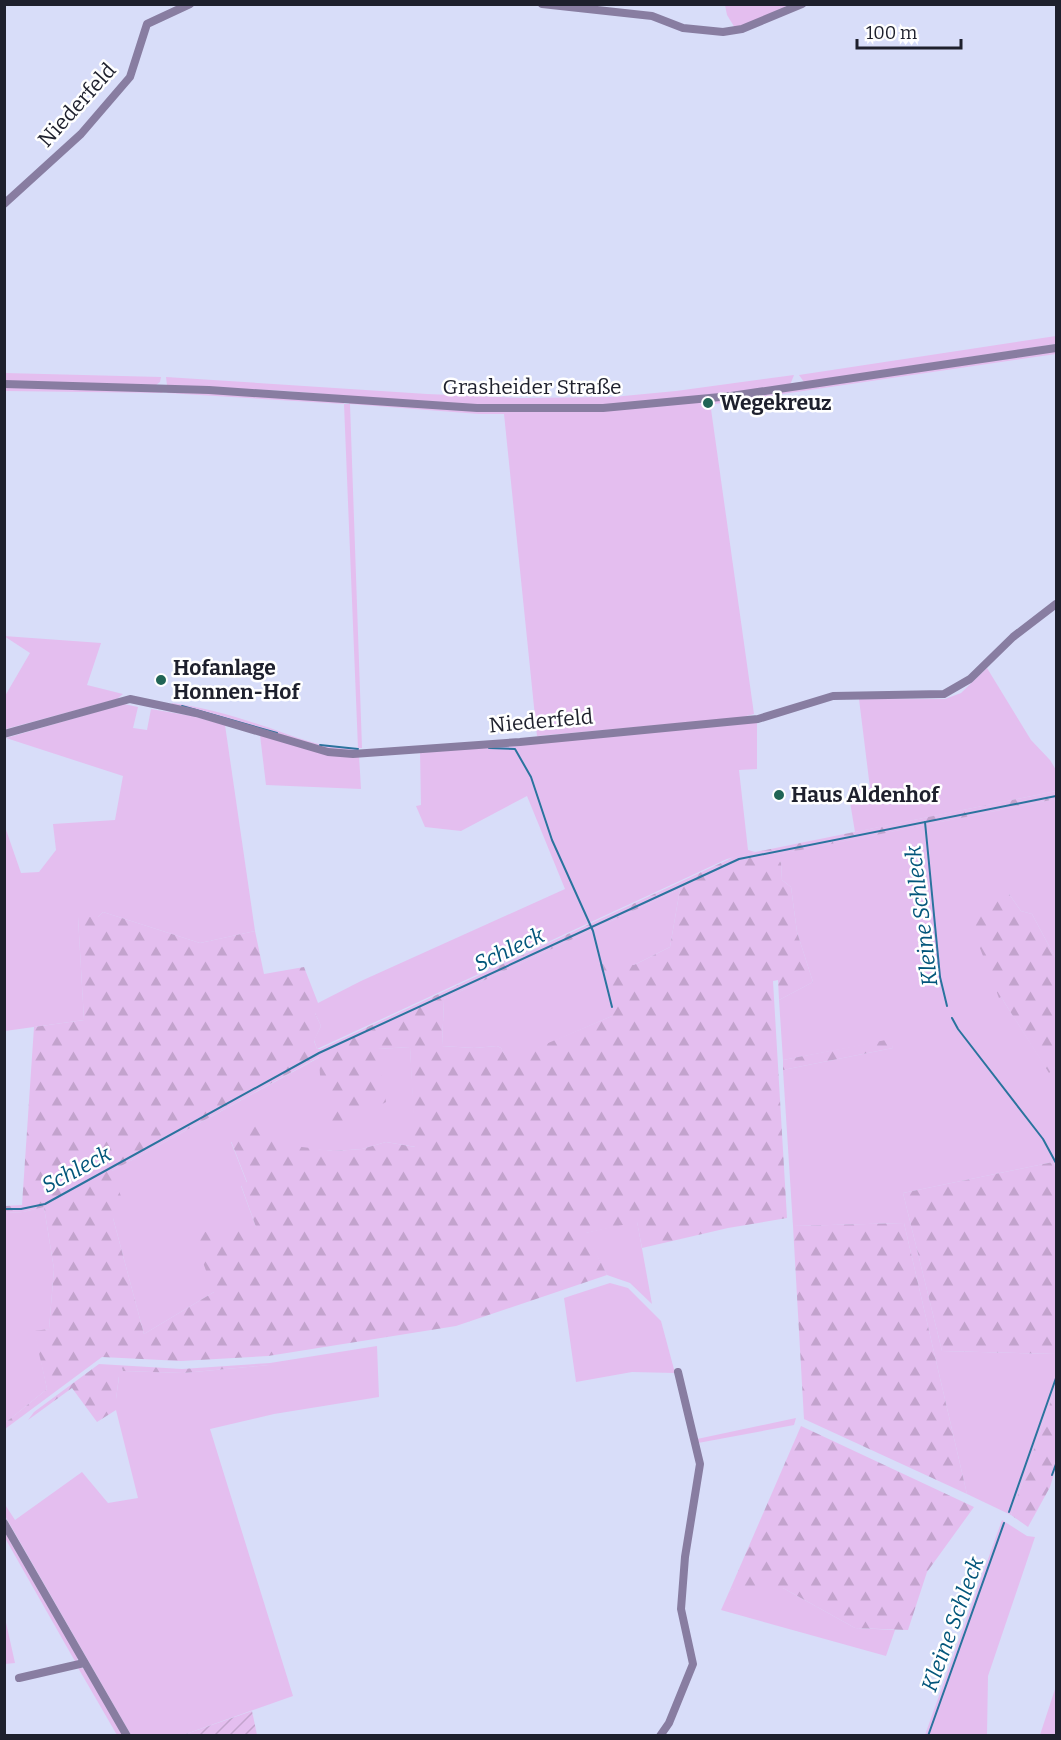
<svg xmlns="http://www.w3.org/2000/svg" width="1061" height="1740" font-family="Bitter,serif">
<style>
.grass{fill:#e4beef}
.forest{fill:url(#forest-firs);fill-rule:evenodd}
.garden{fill:url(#garden-furrows)}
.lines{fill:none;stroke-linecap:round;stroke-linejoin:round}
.stream{stroke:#2a739e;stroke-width:2}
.minor{stroke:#887da1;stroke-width:8}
.poi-dot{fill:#206455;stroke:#fff;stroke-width:2}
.labels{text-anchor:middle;stroke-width:5;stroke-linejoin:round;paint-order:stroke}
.street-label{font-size:21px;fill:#1e202d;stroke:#fff}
.poi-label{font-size:21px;font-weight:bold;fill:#1e202d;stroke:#fff;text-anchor:start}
.water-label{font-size:22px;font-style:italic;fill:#03567b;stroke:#fff}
</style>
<defs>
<pattern id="forest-firs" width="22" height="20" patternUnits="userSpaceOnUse" patternTransform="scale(1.5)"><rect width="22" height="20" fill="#e4beef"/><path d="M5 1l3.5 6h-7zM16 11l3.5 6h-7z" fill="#c3a3cd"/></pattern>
<pattern id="garden-furrows" width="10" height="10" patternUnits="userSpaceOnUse" patternTransform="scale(1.5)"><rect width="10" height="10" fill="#e4beef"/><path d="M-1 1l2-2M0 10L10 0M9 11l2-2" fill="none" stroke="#c3a3cd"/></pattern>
</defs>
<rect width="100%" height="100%" fill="#d8ddf9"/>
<g class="grass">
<path d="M725,5H786L785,8L735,28L727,15Z"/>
<path d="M1056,336V344L804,382L799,375Z"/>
<path d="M1056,351V354L715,404V401Z"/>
<path d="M5,373L161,377L160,382L156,385L5,381Z"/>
<path d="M794,375L790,385L711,396L625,404L459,405L287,391L167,385L166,377L427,394L523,398L613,397L676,391Z"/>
<path d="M5,387L160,391L163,393L5,391Z"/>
<path d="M168,391L343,401L344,404H349V401L454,409L710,402L754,714L739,718L537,736L504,414H479L350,404L362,748H358V751L328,749L171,706L172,703C204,707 237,717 267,727C296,737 328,751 358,748L344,404L167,393Z"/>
<path d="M4,636L101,643L87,685L123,694L117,699L6,729L5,696L30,653Z"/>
<path d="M987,668L1031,740L1050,760L1056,770V791L855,832L848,790L870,788L859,699H945L961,693Z"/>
<path d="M124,704L138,707L133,728L147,730L151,709L192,716L225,725L255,931L200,943L103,912L98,917H78L84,1020L5,1031L4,824L21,873L39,872L56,850L53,824L115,820L123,776L6,738Z"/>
<path d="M757,722V769L739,770L748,850L755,852L727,859L317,1049L314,1040L321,1026L315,1013V1002L318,1003L361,981L565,889L527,796L461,831L425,827L416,806L421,805L420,750Z"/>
<path d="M260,735L359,755L361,789L266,785Z"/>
<path d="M1056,799V959L1032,914L1021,911L1009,894L1001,997L1049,1072L1056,1066V1168L1053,1162L903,1193L942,1351L1056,1354V1387L1011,1515L967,1494L904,1223L793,1226L783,1070L893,1048L890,1040L783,1060L779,1000L813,982L797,932L791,887L782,880L781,863L775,855Z"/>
<path d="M680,889L670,947L634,965L612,1016L508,1061L501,1048L497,1046L474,1048L442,1046L444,999Z"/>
<path d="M410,1047L416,1147L386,1142L362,1149L334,1151L231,1142L247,1183L241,1186L256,1227L214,1292L144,1334L113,1218L112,1171L320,1057V1075L378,1049Z"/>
<path d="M44,1207L54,1269L49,1329L35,1332L47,1389L5,1423V1213L23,1212Z"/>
<path d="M637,1221L652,1304L630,1283L607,1275L585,1233Z"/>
<path d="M610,1283L628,1288L661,1321L675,1373L632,1372L576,1382L564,1298Z"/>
<path d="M377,1346L379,1397L274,1414L210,1429L293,1696L183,1735H131L5,1516L4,1503L15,1520L82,1472L108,1503L138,1498L116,1410V1399L119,1377H114L113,1368H122L123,1371L183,1373L269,1365L270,1363Z"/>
<path d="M796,1418L794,1425L698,1443L697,1439Z"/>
<path d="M1002,1520L1027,1536L1035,1537L988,1676L987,1735H925Z"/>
<path d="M4,1531L78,1658L76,1663L5,1538Z"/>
<path d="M733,1588H783L855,1628L895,1630L886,1656L721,1610L729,1592Z"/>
<path d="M4,1618H5L15,1663L5,1664Z"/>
<path d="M77,1666L84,1669L123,1735H117Z"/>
<path d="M1056,1686V1735H1040Z"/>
</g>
<g class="forest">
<path d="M1056,791V799L776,855L781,863L782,880L791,887L797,932L813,982L779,1000L778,980L773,981L787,1218L728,1228L642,1248L637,1222L586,1233L607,1275L456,1326L268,1356L181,1361L102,1357L5,1429V1423L47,1389L34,1331L49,1329L54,1269L44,1207L23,1212L5,1213V1206L22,1205L34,1027L84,1020L78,917H98L103,912L200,943L255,931L264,974L304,967L318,1003H315V1013L321,1026L314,1041L317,1049H320L736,856ZM680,889L670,947L634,965L600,964L612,1016L508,1060L501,1048L497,1046L474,1048L442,1046L444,999ZM410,1047L415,1147L386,1142L362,1149L334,1151L278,1144L264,1121L231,1141L247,1182L241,1185L256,1227L192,1233L214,1292L144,1334L113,1218L124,1205L112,1171L319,1057L320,1075L334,1129L386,1102L378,1049Z"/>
<path d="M1009,894L1021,911L1032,914L1056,959V1066L1049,1073L1001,997L999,998L967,914Z"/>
<path d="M891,1039L893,1048L783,1070V1060Z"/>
<path d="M1053,1162L1056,1168V1354L942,1351L903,1193Z"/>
<path d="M904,1223L967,1494L804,1419L793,1226Z"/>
<path d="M270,1363V1365L183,1373L123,1371L122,1368H114V1377L119,1376L116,1399V1410L97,1422L72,1388L28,1420L34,1412L99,1364L182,1369Z"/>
<path d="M1056,1387V1468L1050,1487L1028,1527L1011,1515Z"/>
<path d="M801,1426L974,1507L927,1572L908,1630L855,1628L783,1588H733L729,1592Z"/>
</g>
<path class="garden" d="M252,1711L257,1735H183Z"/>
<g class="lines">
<g class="stream">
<path d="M182,706L277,733"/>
<path d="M320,745L358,749"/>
<path d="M489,748L515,749L531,777L552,840L593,931L612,1007"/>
<path d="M925,822L940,977L947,1006"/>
<path d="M952,1018L958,1029L1043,1139L1056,1163"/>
<path d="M4,1209H21L45,1204L319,1053L739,859L1056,796"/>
<path d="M1052,1475L1056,1464"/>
<path d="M1009,1512L1056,1378"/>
<path d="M928,1736L1004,1523"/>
</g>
<g class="minor">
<path d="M542,4L652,16L683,28L723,32L742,29L802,4"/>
<path d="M4,204L81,134L130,77L147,24L190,4"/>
<path d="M4,384L209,390L477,408H603L731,396L1056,348"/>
<path d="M4,734L130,699L196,713L328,752L353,754L520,742L758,719L833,696L944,694L970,679L1013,637L1056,604"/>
<path d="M4,1523L127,1736"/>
<path d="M19,1678L84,1663"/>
<path d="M660,1736L669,1723L693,1664L681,1609L685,1557L700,1464L678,1372"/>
</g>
</g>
<g class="poi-dot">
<circle cx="708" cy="403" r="6"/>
<circle cx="161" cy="680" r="6"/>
<circle cx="779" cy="795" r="6"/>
</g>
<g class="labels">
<g class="street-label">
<text transform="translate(77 105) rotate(-48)" y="7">Niederfeld</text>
<text x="532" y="394">Grasheider Straße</text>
<text transform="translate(541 721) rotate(-5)" y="7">Niederfeld</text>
</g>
<g class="poi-label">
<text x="720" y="410">Wegekreuz</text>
<text x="173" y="675">Hofanlage<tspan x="173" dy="24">Honnen-Hof</tspan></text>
<text x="791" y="802">Haus Aldenhof</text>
</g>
<g class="water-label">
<text transform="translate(921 916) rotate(-97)" y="8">Kleine Schleck</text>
<text transform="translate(509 949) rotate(-25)" y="8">Schleck</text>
<text transform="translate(76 1169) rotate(-28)" y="8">Schleck</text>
<text transform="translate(952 1624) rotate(-70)" y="8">Kleine Schleck</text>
</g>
</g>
<rect width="1061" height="1740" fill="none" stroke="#1e202d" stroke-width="12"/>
<path d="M857 39v9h104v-9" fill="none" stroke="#1e202d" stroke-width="3"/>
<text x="866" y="39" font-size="18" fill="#1e202d" stroke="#ffffff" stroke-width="4.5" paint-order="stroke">100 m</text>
</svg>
